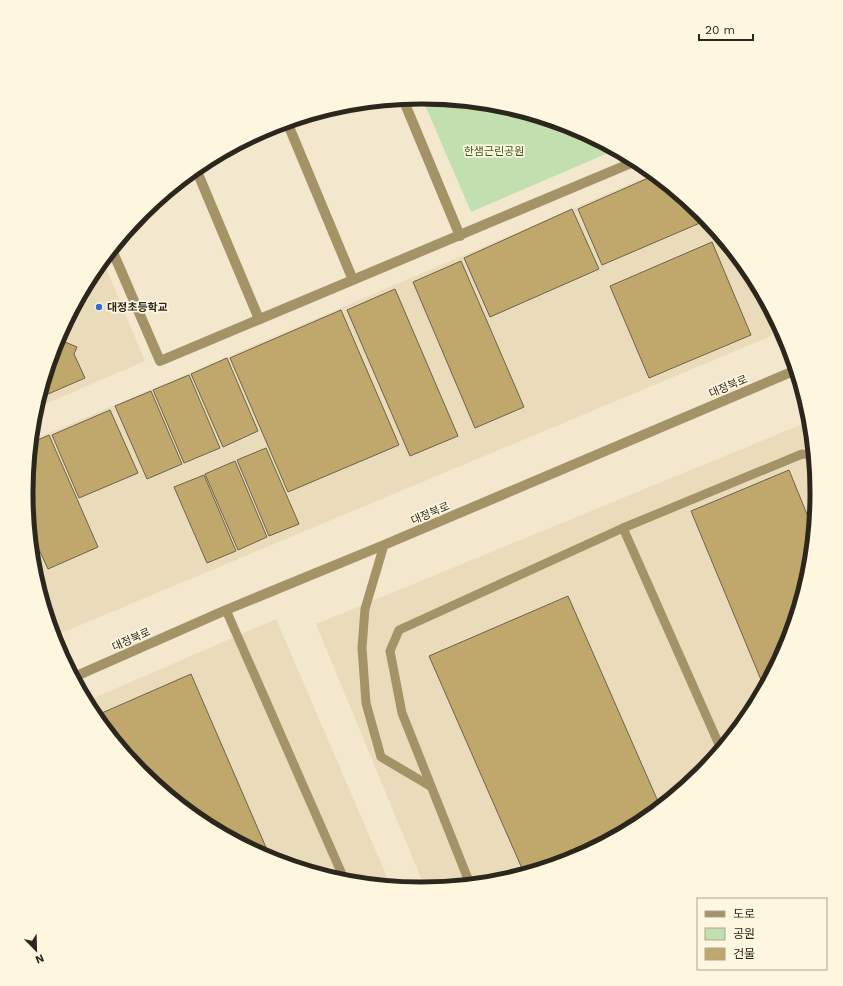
<svg xmlns="http://www.w3.org/2000/svg" width="843" height="986" font-family="'Work Sans','Noto Sans KR',sans-serif">
<style>
.built{fill:#eadcba}
.green{fill:#c2e0af}
.building{fill:#c0a86d;stroke:#6c624b}
.lines{fill:none;stroke-linecap:round;stroke-linejoin:round}
.lane{stroke:#a49366;stroke-width:9}
.street{stroke:#a49366;stroke-width:10}
.poi-dot{fill:#386bda;stroke:#fff6e0;stroke-width:1.5}
.labels{text-anchor:middle;stroke-width:3.5;stroke-linejoin:round;paint-order:stroke}
.park-label{font-size:11px;fill:#365d0e;stroke:#fff6e0}
.poi-label{font-size:11px;font-weight:bold;fill:#2b271d;stroke:#fff6e0;text-anchor:start}
.street-label{font-size:11px;fill:#2b271d;stroke:#fff6e0}
.rim{fill:none;stroke:#2b271d;stroke-width:5}
</style>
<rect width="100%" height="100%" fill="#f3e8cd"/>
<g class="built">
<path d="M653,174L701,214L750,273L779,326L769,337L54,636L34,570L26,493L31,441Z"/>
<path d="M103,261L145,361L36,408L56,341L93,273Z"/>
<path d="M810,421L817,493L809,570L787,645L750,713L701,773L641,822L573,858L498,881L425,888L316,624Z"/>
<path d="M276,619L391,886L344,881L270,858L202,822L142,772L93,713L87,701Z"/>
</g>
<path class="green" d="M422,98L499,105L573,128L615,150L471,212Z"/>
<g class="building">
<path d="M655,175L701,214L707,220L602,265L578,209Z"/>
<path d="M572,209L599,269L490,317L464,258Z"/>
<path d="M712,242L751,335L649,378L610,286Z"/>
<path d="M461,261L524,407L475,428L413,282Z"/>
<path d="M395,289L458,436L410,456L347,310Z"/>
<path d="M341,310L399,445L288,492L230,358Z"/>
<path d="M65,342L77,347L74,354L85,378L39,398L53,352L62,348Z"/>
<path d="M227,358L258,431L223,447L191,374Z"/>
<path d="M189,375L220,448L184,463L153,390Z"/>
<path d="M151,391L182,464L147,479L115,406Z"/>
<path d="M110,410L138,473L79,498L52,435Z"/>
<path d="M49,435L98,547L48,569L29,528L26,493L31,443Z"/>
<path d="M266,448L299,524L269,536L237,460Z"/>
<path d="M235,461L267,537L238,550L205,474Z"/>
<path d="M789,470L813,529L809,570L787,645L764,687L691,511Z"/>
<path d="M204,475L236,551L207,563L174,487Z"/>
<path d="M36,578L54,618L49,620Z"/>
<path d="M568,596L660,806L641,822L573,858L524,873L429,656Z"/>
<path d="M191,674L271,859L202,822L142,772L95,716Z"/>
</g>
<g class="lines">
<g class="lane">
<path d="M623,528L802,454L813,455"/>
<path d="M384,545L365,609L362,648L366,703L381,757L430,786"/>
<path d="M226,610L345,881"/>
<path d="M470,884L402,713L390,651L399,630L623,528L721,749"/>
</g>
<g class="street">
<path d="M403,99L460,236"/>
<path d="M287,122L353,280"/>
<path d="M196,169L259,319"/>
<path d="M112,250L160,361L636,161"/>
<path d="M74,677L226,610L384,545L796,370"/>
</g>
</g>
<circle class="poi-dot" cx="99" cy="307" r="4"/>
<g class="labels">
<g class="park-label">
<text x="494" y="155">한샘근린공원</text>
</g>
<g class="poi-label">
<text x="107" y="311">대정초등학교</text>
</g>
<g class="street-label">
<text transform="translate(728 386) rotate(-23)" y="4">대정북로</text>
<text transform="translate(430 513) rotate(-23)" y="4">대정북로</text>
<text transform="translate(131 639) rotate(-24)" y="4">대정북로</text>
</g>
</g>
<path d="M0 0H843V986H0ZM421 104H422A388 388 0 0 1 810 492V494A388 388 0 0 1 422 882H421A388 388 0 0 1 33 494V492A388 388 0 0 1 421 104Z" fill="#fff6e0" fill-rule="evenodd"/>
<path class="rim" d="M421 104H422A388 388 0 0 1 810 492V494A388 388 0 0 1 422 882H421A388 388 0 0 1 33 494V492A388 388 0 0 1 421 104Z"/>
<rect x="697" y="898" width="130" height="72" fill="#fff6e0" stroke="#aaa392"/>
<rect x="705" y="911" width="20" height="6" fill="#a49366" stroke="#aaa392"/>
<text x="733" y="918" font-size="12" fill="#2b271d">도로</text>
<rect x="705" y="928" width="20" height="12" fill="#c2e0af" stroke="#aaa392"/>
<text x="733" y="938" font-size="12" fill="#2b271d">공원</text>
<rect x="705" y="948" width="20" height="12" fill="#c0a86d" stroke="#aaa392"/>
<text x="733" y="958" font-size="12" fill="#2b271d">건물</text>
<g transform="translate(36 950) rotate(157)" stroke="#fff6e0" stroke-width="3" paint-order="stroke">
<path d="M0-3L7 15L0 10L-7 15Z" fill="#2b271d"/>
<text y="-6" font-size="11" font-weight="bold" text-anchor="middle" fill="#2b271d">N</text>
</g>
<path d="M699 34v6h54v-6" fill="none" stroke="#2b271d" stroke-width="2"/>
<text x="705" y="34" font-size="12" fill="#2b271d" stroke="#fff6e0" stroke-width="3" paint-order="stroke">20 m</text>
</svg>
